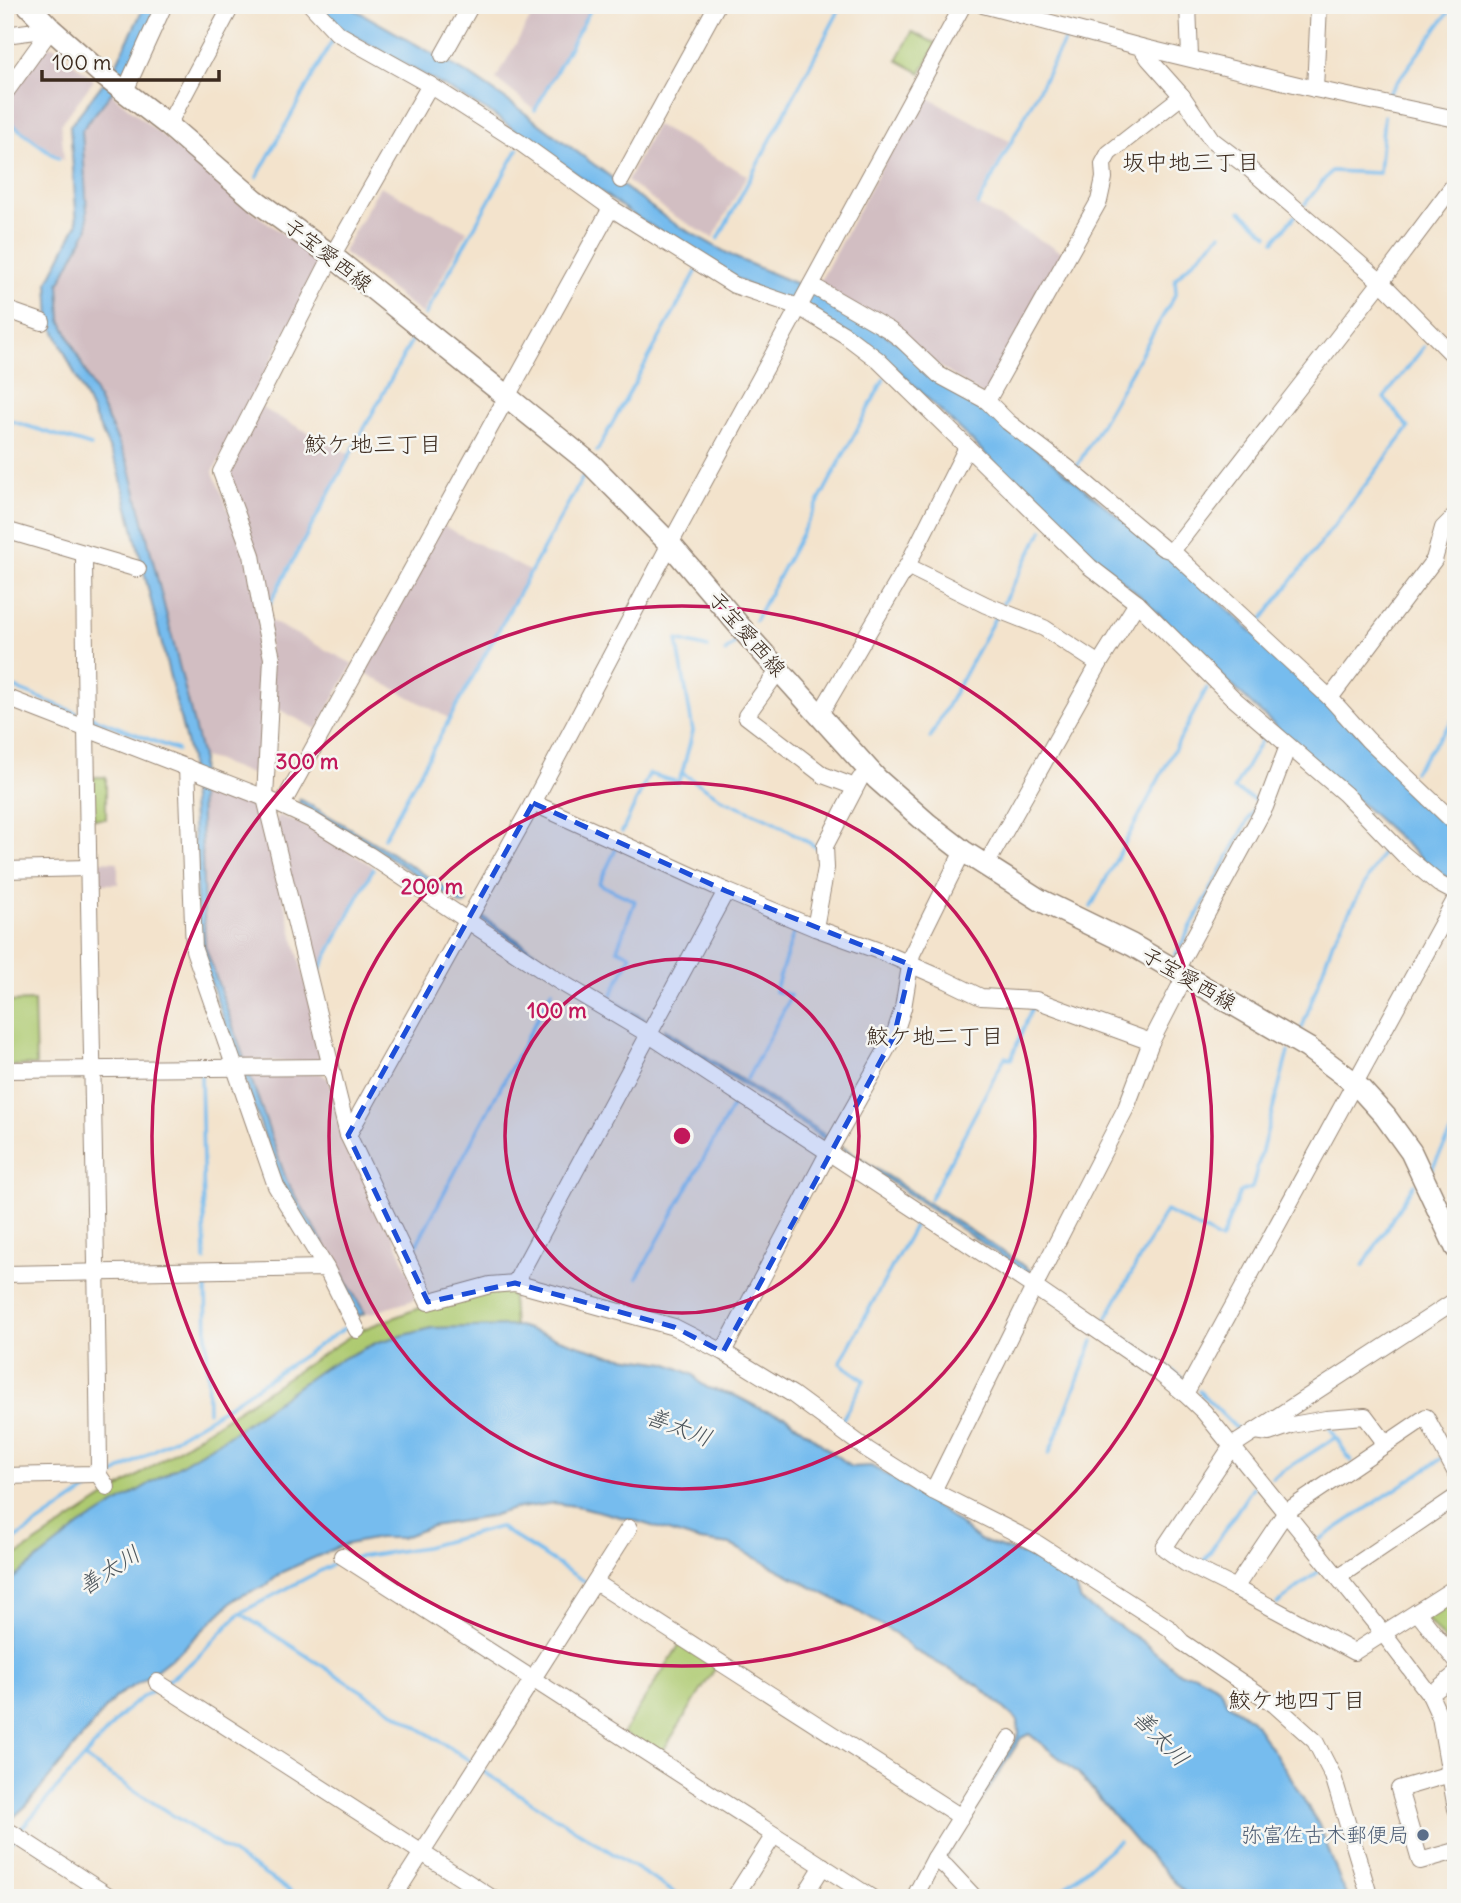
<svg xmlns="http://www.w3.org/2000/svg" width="1461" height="1903" font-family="Delius,'Klee One',sans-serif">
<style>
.industrial{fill:#d2bec2}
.green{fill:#aeca71;stroke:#747a48;stroke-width:2}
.water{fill:#76bcee;stroke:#587386;stroke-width:2}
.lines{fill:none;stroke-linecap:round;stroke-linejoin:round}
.stream{stroke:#76bcee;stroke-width:3.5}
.minor-casing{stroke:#978675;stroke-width:18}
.major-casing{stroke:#978675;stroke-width:24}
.minor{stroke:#fff;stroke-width:16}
.major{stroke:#fff;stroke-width:21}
.marked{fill:#1d4ed8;fill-opacity:0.2;stroke:#1d4ed8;stroke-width:5;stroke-dasharray:14 9;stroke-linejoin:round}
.ring{fill:none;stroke:#c2185b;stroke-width:3.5}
.service-dot{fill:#5c6f8a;stroke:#f6f6f2;stroke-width:2.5}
.labels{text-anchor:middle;stroke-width:5;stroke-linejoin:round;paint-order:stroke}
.street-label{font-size:21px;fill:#3b2a1e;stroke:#f6f6f2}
.service-label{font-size:21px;fill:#4e5e75;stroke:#f6f6f2;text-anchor:end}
.neighbourhood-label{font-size:23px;fill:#3b2a1e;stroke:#f6f6f2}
.water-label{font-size:23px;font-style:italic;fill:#4d565c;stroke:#f6f6f2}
.centre{fill:#c2185b;stroke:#f6f6f2;stroke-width:3.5}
.ring-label{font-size:21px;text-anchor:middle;font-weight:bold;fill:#c2185b;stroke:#f6f6f2;stroke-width:5;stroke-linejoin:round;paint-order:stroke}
</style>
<rect width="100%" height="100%" fill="#f6f6f2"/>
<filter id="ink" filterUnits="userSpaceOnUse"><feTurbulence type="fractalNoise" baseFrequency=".0143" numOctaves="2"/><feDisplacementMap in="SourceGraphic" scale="14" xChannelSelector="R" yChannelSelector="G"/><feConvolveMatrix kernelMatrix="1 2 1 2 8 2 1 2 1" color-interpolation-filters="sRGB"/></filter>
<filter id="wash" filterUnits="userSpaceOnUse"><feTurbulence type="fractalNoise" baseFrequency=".00686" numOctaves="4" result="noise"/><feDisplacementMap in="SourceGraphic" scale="28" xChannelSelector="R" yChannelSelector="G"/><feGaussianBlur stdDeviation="1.57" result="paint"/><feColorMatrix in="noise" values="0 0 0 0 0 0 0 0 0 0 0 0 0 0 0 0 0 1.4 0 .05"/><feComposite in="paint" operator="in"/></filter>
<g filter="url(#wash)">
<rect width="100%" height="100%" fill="#f3e3cc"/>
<g class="industrial">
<path d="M538,5H593L535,110L496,79Z"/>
<path d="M53,46L94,80L61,124L64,160L5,117V99L42,48Z"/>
<path d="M111,93L260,217L323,263L213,472L248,557L269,660L261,778L215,760L202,757L129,465L61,320L59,284L88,228L82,130Z"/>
<path d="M921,94L1009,141L976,205L1064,253L985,397L818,285Z"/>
<path d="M656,125L747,175L713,238L673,215L627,181Z"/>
<path d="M380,186L467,231L422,314L343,252Z"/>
<path d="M260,407L349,454L265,608L225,470Z"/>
<path d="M442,525L531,572L450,719L362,671Z"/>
<path d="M267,619L353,664L317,729L272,706Z"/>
<path d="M201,779L259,807L326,1059L321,1062L246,1061L205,946Z"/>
<path d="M278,815L304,825L373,866L314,977L275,824Z"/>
<path d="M98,861L118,862V884H97Z"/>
<path d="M250,1072L320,1073L329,1079L417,1293L414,1300L368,1314L365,1313L287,1182Z"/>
</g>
<g class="green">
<path d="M912,32L937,44L921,73L897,60Z"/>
<rect x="94" y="777" width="12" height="42"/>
<path d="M34,1001L36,1065L5,1066V1002Z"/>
<path d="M511,1286L514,1326L432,1328L378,1342L325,1367L228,1436L80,1526L5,1585V1563L358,1331L430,1304Z"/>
<path d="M1456,1592V1654L1423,1615Z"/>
<path d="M680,1644L716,1667L659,1757L623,1733Z"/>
</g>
<g class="water">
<path d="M145,5H159L125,76L82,130L88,228L59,284L61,320L129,465L202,757L200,789L205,946L287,1182L365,1313L359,1316L281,1183L199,948L190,758L118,467L50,321L48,282L77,224L70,126L114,69Z"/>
<path d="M315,5H347L470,75L514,105L670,221L736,258L804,287L894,340L974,397L1207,590L1313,688L1456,831V884L1432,868L1251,704L1140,596L1086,551L898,370L730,275L632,214L491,113L341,28Z"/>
<path d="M300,799L380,846L467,902L462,905L378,850L299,803Z"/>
<path d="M482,916L554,965L645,1019L642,1020L553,968L481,919Z"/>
<path d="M665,1029L828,1137L823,1138L664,1032Z"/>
<path d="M843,1147L1032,1271L1027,1273L844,1151Z"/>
<path d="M518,1326L609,1355L666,1363L694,1375L699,1382L708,1388L736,1396L763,1410L785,1416L851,1467L871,1466L891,1477L951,1517L979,1540L1035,1559L1076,1587L1081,1601L1142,1641L1181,1674H1195L1219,1687L1227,1703L1252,1720L1286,1770L1319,1825L1347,1898H1190L1135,1841L1078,1773L1029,1734L1021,1738L944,1860L942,1857L1019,1734L1018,1721L978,1685L912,1649L896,1634L852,1608L731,1545L700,1541L636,1521L582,1507L554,1503L513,1509L488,1517L432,1526L401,1538H378L343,1545L282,1572L267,1585L236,1598L183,1649L145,1679L115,1697L27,1805L5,1825V1585L80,1526L228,1436L325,1367L378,1342L432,1328Z"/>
</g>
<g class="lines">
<g class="stream">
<path d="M1078,16L1080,5"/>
<path d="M1388,94L1454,5"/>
<path d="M535,110L593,5"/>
<path d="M5,119L59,159"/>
<path d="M257,177L332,41"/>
<path d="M1305,204L1331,171L1379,173L1384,116"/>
<path d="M978,205L1067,36"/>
<path d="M1241,211L1268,235"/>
<path d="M718,239L842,5"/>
<path d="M1274,241L1295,216"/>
<path d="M425,315L518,149"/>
<path d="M5,419L91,446"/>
<path d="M597,451L696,272"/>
<path d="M1076,468L1176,293L1175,279L1221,234"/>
<path d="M270,603L413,338"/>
<path d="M1003,603L1043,530"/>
<path d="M755,621L884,379"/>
<path d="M1261,621L1409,428L1384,398L1424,347"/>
<path d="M725,652L738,640"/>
<path d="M5,684L77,713"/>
<path d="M91,717L177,750"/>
<path d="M930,738L997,614"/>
<path d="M1414,771L1456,716"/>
<path d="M682,773L724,800L771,820L818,848"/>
<path d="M622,832L649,774L678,782L682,773L693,731L677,640L708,648"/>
<path d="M384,838L584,475"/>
<path d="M1091,907L1207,688"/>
<path d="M1175,956L1258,802L1234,789L1265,734"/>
<path d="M316,977L373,869"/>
<path d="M612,994L631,955L617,949L635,901L599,884L616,849"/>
<path d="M1302,1028L1333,941L1386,846"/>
<path d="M201,1074L205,1260"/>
<path d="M747,1079L787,1004L790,995L775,991L795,929"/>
<path d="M1432,1168L1456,1125"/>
<path d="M930,1199L1005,1057L1011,1059L1033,1005"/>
<path d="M412,1253L552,991"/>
<path d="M1363,1266L1414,1184"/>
<path d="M206,1277L208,1411"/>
<path d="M637,1278L734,1104"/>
<path d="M1048,1286L1184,1379"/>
<path d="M1106,1319L1166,1211L1221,1240L1240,1192L1252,1188L1288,1052"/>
<path d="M1199,1391L1240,1432"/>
<path d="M841,1422L864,1380L840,1363L914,1226"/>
<path d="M1327,1423L1351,1461"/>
<path d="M1049,1454L1093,1341"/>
<path d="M109,1477L211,1417L348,1326"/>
<path d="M1272,1478L1336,1437"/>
<path d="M1319,1540L1441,1459"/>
<path d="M5,1546L95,1485"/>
<path d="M352,1558L425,1547L499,1527L587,1583"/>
<path d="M1202,1564L1253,1487"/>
<path d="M1277,1604L1319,1571"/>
<path d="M240,1613L472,1762"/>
<path d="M166,1682L196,1659L240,1613L337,1562"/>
<path d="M1443,1696L1456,1685"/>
<path d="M84,1758L301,1898"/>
<path d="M481,1770L683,1898"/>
<path d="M19,1831L125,1711L141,1698L155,1689"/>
<path d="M5,1846L14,1840"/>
<path d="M1052,1898L1119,1841"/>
<path d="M1429,1898L1456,1891"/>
</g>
</g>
</g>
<g filter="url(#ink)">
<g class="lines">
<g class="minor-casing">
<g id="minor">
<path d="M311,5L337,33L430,85L522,144L611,208L734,285L799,307L845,335L878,360L1090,567L1137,603L1233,698L1345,794L1403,854L1439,884L1456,893"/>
<path d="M983,5L1141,47L1315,89L1456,119"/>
<path d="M1188,5L1190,57"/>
<path d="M5,35L51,29"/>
<path d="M1141,47L1149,59L1182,96L1212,140L1245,165L1381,282L1456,358"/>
<path d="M443,55L471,5"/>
<path d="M430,85L332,256L221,472L252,555L261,608L272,658L265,798L331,1067L348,1135L428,1302L490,1285L515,1283L674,1327L723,1352L792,1394L868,1450L933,1491L1038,1544L1169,1628L1182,1642L1275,1705L1315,1741L1333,1776L1370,1898"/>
<path d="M1315,89L1319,5"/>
<path d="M125,91L164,5"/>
<path d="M5,93L51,29"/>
<path d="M168,125L232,5"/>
<path d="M621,180L717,5"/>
<path d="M811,285L889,330L901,339L939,375L987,401L1008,422L1068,468L1163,548L1172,551L1330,698L1368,740L1456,824"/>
<path d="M5,309L42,322"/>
<path d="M987,401L1099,201L1104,178L1103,164L1109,153L1182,96"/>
<path d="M5,530L138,569"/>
<path d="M1172,551L1381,282L1456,182"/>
<path d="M907,566L986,605L1044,628L1099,664"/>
<path d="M779,670L746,716L823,775L855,787"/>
<path d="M5,697L265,798L310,819L369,855L557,980L648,1034L1034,1287L1158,1372L1185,1394L1204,1412L1383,1633L1430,1695L1440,1717L1456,1809"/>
<path d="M1330,698L1434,560L1443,528L1456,515"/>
<path d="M819,716L907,566L967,447"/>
<path d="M187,767L194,950L276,1186L326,1268"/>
<path d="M533,803L726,891L815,928L882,952L946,980L981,997L1036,1000L1151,1042"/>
<path d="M282,805L611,208"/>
<path d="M986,865L1099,664L1137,603"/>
<path d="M5,870L88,868"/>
<path d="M815,928L826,868L825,846L860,779"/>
<path d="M1176,970L1265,807L1288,746"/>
<path d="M5,1070L331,1067"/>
<path d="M348,1135L533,803L670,544L963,5"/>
<path d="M5,1274L326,1268L357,1330"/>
<path d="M515,1283L726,891"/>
<path d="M1456,1300L1232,1446L1164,1548L1185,1563L1235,1588L1354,1652L1456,1587"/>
<path d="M723,1352L828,1153L894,1036L903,1008L912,954L963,851"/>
<path d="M1185,1394L1456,898"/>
<path d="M1255,1431L1269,1433L1292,1425L1326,1419L1365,1416L1386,1444"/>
<path d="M96,1471L107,1487"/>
<path d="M5,1476L93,1474L99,1469C96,1164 86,859 84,553"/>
<path d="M933,1491L1034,1287L1126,1108L1151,1042L1185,976"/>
<path d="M342,1556L872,1898"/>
<path d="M1338,1577L1456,1497"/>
<path d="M595,1582L961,1817"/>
<path d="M1235,1588L1286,1512L1426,1417L1456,1473"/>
<path d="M1417,1612L1456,1661"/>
<path d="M157,1682L492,1898"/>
<path d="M1430,1695L1456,1674"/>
<path d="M1450,1774L1399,1789L1420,1861L1456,1851"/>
<path d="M12,1833L112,1898"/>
<path d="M935,1858L946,1867L975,1898"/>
<path d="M393,1898L629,1528"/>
<path d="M734,1898L774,1835"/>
<path d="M803,1898L823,1866"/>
<path d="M914,1898L935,1858L1010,1738"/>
</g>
</g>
<g class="major-casing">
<path id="major" d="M28,5L51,29L103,75L168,125L255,200L332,256L592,465L670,544L748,636L877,779L928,824L963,851L1040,900L1132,945L1308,1048L1356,1084L1385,1116L1411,1152L1456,1248"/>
</g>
<use href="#minor" class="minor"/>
<use href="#major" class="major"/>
</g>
</g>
<path class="marked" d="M533,803L726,891L911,965L894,1036L723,1352L674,1327L515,1283L428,1302L348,1135Z"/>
<g class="ring">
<circle cx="682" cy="1136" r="177"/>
<circle cx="682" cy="1136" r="353"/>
<circle cx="682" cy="1136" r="530"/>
</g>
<circle class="service-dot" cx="1423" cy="1835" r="7"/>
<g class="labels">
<g class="street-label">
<text transform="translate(328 255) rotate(38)" y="7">子宝愛西線</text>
<text transform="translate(747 634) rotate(49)" y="7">子宝愛西線</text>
<text transform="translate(1189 979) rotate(30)" y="7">子宝愛西線</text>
</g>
<g class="service-label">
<text x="1409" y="1842">弥富佐古木郵便局</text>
</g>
<g class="neighbourhood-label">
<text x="1191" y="170">坂中地三丁目</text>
<text x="373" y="452">鮫ケ地三丁目</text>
<text x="935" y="1044">鮫ケ地二丁目</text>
<text x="1297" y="1708">鮫ケ地四丁目</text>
</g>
<g class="water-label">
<text transform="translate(679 1427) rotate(21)" y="8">善太川</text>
<text transform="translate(109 1570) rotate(-33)" y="8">善太川</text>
<text transform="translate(1161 1738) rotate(46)" y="8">善太川</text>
</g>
</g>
<circle cx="682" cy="1136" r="10" class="centre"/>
<g class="ring-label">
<text x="307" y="769">300 m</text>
<text x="432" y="894">200 m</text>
<text x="557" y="1018">100 m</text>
</g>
<rect width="1461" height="1903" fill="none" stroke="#f6f6f2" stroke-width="28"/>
<path d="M42 70v10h177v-10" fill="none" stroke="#3b2a1e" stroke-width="3.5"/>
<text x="52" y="70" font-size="21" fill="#3b2a1e" stroke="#f6f6f2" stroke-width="5" paint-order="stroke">100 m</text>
</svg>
